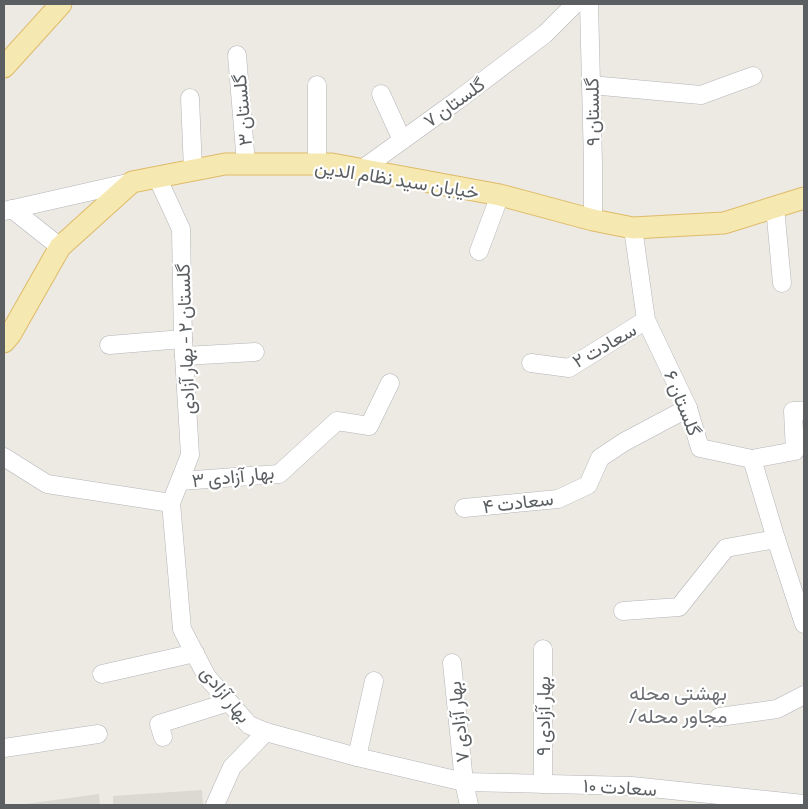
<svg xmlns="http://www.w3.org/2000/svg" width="808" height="809" font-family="Commissioner,Vazirmatn,sans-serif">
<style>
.education{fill:#dcd9d2}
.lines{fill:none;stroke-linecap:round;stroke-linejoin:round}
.minor-casing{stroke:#b4b5b9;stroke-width:19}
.major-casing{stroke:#dfbb69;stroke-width:23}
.minor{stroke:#fff;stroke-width:18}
.major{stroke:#f5e8b0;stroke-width:21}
.labels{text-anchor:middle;stroke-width:4.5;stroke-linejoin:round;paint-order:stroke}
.street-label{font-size:19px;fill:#5b5f62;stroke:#fff}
.neighbourhood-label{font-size:20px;fill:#6d7074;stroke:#fff}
</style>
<rect width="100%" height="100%" fill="#eceae3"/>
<g class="education">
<path d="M202,790L203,805H113V796Z"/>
<path d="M99,794L100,805H26V804Z"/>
</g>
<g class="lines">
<g class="minor-casing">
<g id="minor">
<path d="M589,4L593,163V220"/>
<path d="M237,55L246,164"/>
<path d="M591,85L701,95L753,76"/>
<path d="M381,94L402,140"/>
<path d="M190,98L193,170"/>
<path d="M317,164V85"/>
<path d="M361,170L458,100L545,34L575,4"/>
<path d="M157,177L181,229L183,339L190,455L171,503"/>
<path d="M775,207L782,283"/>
<path d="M12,209L60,247"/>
<path d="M4,211L132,182"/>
<path d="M633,228L646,320L688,408L700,448L752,459L776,539L804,624"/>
<path d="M479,251L500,195"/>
<path d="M109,345L183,339"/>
<path d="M184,356L255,352"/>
<path d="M531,363L569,368L646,320"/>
<path d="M4,457L47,484L171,503L182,629L207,677L249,725L266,732L357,757L464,782L632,786L804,804"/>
<path d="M752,459L795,451L793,411H804"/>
<path d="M180,481L279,474L337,421L369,426L390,383"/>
<path d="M464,508L558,499L588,485L600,458L624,442L688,408"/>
<path d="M623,611L679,607L726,548L776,539"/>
<path d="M452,663L464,782L469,805"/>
<path d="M102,674L195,653"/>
<path d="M719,717L777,709L804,695"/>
<path d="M163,737L159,724L229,702"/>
<path d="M4,748L98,734"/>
<path d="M357,757L374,681"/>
<path d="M543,784V649"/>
<path d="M215,805L232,767L266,732"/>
</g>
</g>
<g class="major-casing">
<g id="major">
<path d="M4,67L61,4"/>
<path d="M4,342L10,335L60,247L132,182L225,164H332L500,195L593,220L633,228L724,223L804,198"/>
</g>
</g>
<use href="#minor" class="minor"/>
<use href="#major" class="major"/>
</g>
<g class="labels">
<g class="street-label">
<text transform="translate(454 102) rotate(-36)" y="7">گلستان ۷</text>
<text transform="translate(242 110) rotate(-95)" y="7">گلستان ۳</text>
<text transform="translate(592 112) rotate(-91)" y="7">گلستان ۹</text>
<text transform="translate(397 179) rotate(9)" y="7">خیابان سید نظام الدین</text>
<text transform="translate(185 339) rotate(-92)" y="7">گلستان ۲ - بهار آزادی</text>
<text transform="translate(604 345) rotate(-30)" y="7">سعادت ۲</text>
<text transform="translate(683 403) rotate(68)" y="7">گلستان ۶</text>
<text transform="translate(233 476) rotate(-6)" y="7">بهار آزادی ۳</text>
<text transform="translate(518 502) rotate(-7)" y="7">سعادت ۴</text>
<text transform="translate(226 694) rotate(51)" y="7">بهار آزادی</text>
<text transform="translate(543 716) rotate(-90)" y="7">بهار آزادی ۹</text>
<text transform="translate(458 722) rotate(-96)" y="7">بهار آزادی ۷</text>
<text transform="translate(620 787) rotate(3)" y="7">سعادت ۱۰</text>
</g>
<g class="neighbourhood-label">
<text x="678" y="700">بهشتی محله<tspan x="678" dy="23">/مجاور محله</tspan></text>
</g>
</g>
<rect width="808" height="809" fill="none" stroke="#5b5f62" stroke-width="10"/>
</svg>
